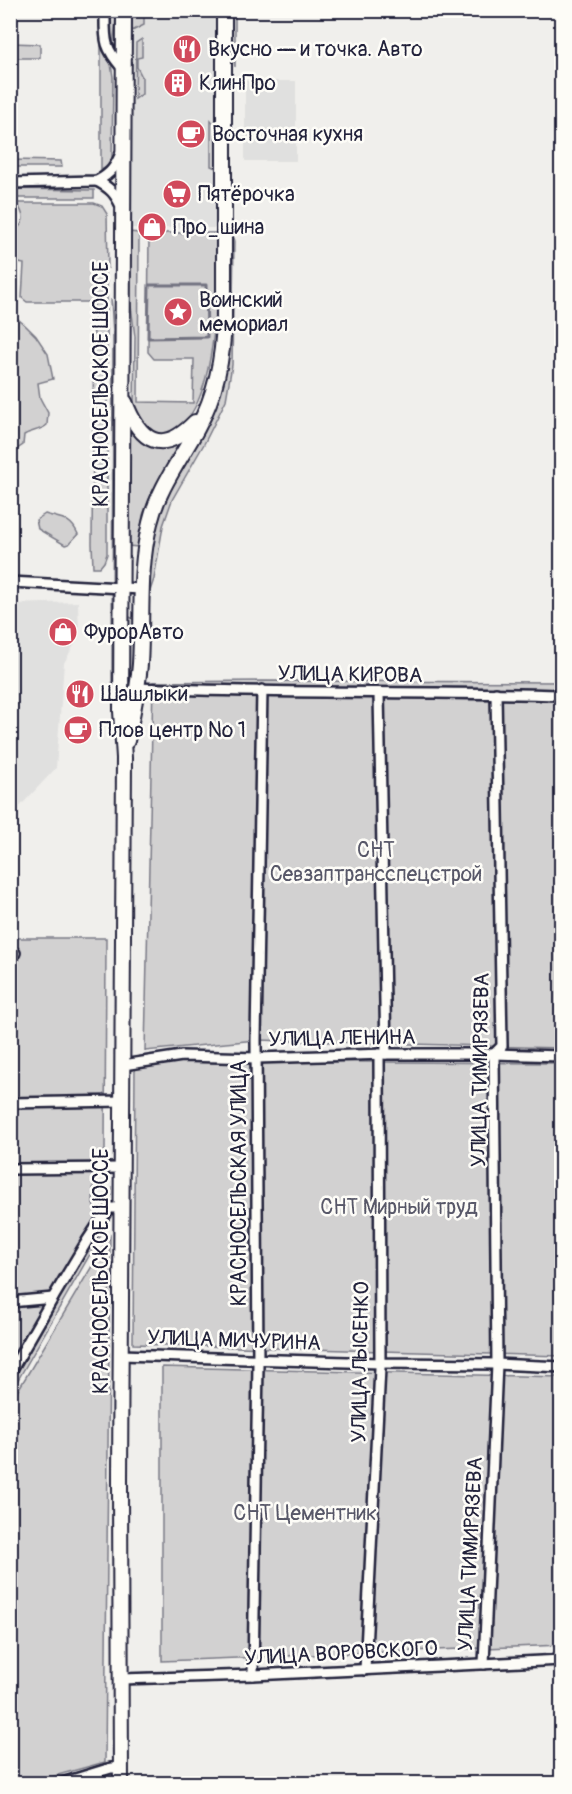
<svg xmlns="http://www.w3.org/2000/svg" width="572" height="1794" font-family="Pangolin,sans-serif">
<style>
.built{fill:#e0e0df}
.green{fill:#d2d1d1;stroke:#7a7a86;stroke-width:1.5}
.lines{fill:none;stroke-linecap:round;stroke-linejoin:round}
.stream{stroke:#737381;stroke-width:3}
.street-casing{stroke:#22223b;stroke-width:14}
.secondary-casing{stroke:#22223b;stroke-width:18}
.street{stroke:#fdfcf7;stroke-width:9}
.secondary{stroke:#fdfcf7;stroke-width:14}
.labels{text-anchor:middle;stroke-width:5;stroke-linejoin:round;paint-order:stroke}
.poi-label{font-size:21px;fill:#22223b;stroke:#fdfcf7;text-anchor:start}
.street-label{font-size:21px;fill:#22223b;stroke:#fdfcf7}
.park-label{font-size:21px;fill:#575768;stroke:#fdfcf7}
</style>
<rect width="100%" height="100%" fill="#f0efec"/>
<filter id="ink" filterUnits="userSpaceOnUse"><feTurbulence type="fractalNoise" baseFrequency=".0167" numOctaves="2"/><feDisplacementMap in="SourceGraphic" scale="12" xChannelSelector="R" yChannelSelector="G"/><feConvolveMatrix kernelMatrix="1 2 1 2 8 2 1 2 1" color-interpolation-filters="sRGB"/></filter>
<g filter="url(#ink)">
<g class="built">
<rect x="131" y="11" width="85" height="217"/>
<rect x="245" y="81" width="51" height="80"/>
<path d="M78,602L79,636L64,663L56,768L11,816V604Z"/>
</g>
<g class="green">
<path d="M111,11H117L113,47L110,45Z"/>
<path d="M132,11H144V25L132,31Z"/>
<path d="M229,11H235V67L231,35Z"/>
<path d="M142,39V57L137,58V67L142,77V94L135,99L136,43Z"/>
<path d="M11,43L40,44V58H11Z"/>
<path d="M101,47L111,64L113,77L112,159L109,166L101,170Z"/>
<path d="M211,120C221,131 218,153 218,166L216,168L211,166Z"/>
<path d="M11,160L61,161L62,167H11Z"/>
<path d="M10,189L94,190V198H11Z"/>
<path d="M16,203H94L102,206L107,214L108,268L105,269V281H107V554L104,562L100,567H93L92,544L94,302H27L22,298L24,264L19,263L11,253V230C27,227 25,214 16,203Z"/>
<path d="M129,232L139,233L138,402L193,403L194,359H154L148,352L149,233H217C219,277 218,404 177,428C170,433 165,436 156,434C142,431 136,415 134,403L135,337L129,290Z"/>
<path d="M230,238H233L234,241L232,365L226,400L204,444L172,500L163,526L154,579L149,594C150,562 151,530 165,500C181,462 209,429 221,389C234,346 229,283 230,238Z"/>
<path d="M111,299L117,345V707L113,706L112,682L113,335Z"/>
<path d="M10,309L13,315L25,325L36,336L48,354L53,379L38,383L40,398L48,413L47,425C40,431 32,430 24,435L23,445L17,449H10Z"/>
<path d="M130,429L144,440L180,444L150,497L143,515L138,547L128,546Z"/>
<path d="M45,514C61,519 70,517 78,534L69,544L65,545L38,529L36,520Z"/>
<path d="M128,616L135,620V652L127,705Z"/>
<path d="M261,681L561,682V1048L256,1040L145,1051L153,682Z"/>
<path d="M11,938H106L105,1150L94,1165L93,1204L104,1230L11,1392Z"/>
<path d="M182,1061L561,1063V1356L133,1344L135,1067Z"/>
<path d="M110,1236L105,1762L29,1783H11V1402Z"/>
<path d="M162,1367L561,1377V1645L162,1661Z"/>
</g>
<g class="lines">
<path class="stream" d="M149,285H206L207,337L148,338Z"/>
<g class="street-casing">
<g id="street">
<path d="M105,10C105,40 103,46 123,69"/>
<path d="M97,181C110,188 115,193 121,206"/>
<path d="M10,183L97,181C112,173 115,167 122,151"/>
<path d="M10,582L141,589"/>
<path d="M137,688C278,694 420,691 562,695"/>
<path d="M379,694L386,1054"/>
<path d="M10,960L15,953"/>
<path d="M123,1065L182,1056L257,1058L386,1054H494L562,1056"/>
<path d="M10,1103L123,1101"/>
<path d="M10,1169L122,1168"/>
<path d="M10,1302L53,1298"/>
<path d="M121,1355L380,1363L497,1364L562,1367"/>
<path d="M10,1373L53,1298L87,1241L109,1208H122"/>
<path d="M484,1664L497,1364L494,1054L502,1046L496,693"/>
<path d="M365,1670L380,1368L379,1054"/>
<path d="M253,1675L258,1364L256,1040L262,690"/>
<path d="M121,1679L253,1675L562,1660"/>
<path d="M59,1784L111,1768H121"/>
</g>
</g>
<g class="secondary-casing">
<g id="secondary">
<path d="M125,402C140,442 162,456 195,422"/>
<path d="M127,741C132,716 138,690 140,664C143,617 138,570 150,523C158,489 180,460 197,429C216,394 223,359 224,319V10"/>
<path d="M121,1784L120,1480L124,758L121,711L124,10"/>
</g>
</g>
<use href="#street" class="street"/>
<use href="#secondary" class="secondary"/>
</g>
</g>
<defs>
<g id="restaurant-disc" transform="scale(1.5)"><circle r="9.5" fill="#d1495b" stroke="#fdfcf7"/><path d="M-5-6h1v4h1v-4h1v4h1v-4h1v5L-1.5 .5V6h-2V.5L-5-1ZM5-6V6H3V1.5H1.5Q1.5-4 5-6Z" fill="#fff"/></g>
<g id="building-disc" transform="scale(1.5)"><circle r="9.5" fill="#d1495b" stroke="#fdfcf7"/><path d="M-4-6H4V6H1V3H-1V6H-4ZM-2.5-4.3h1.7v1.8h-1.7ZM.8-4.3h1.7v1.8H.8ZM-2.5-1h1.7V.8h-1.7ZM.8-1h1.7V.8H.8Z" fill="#fff"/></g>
<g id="cafe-disc" transform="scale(1.5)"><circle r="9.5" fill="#d1495b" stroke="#fdfcf7"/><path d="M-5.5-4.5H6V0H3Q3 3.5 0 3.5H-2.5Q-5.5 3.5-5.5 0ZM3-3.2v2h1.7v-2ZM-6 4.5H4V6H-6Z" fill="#fff"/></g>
<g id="supermarket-disc" transform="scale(1.5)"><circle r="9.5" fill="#d1495b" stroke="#fdfcf7"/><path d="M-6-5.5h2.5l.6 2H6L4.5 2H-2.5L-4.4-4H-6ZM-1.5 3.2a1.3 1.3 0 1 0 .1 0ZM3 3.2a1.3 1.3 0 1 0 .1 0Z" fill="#fff"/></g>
<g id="shop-disc" transform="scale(1.5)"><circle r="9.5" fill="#d1495b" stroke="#fdfcf7"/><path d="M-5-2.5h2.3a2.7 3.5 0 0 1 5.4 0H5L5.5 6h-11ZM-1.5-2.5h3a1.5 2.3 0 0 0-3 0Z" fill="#fff"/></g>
<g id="sight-disc" transform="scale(1.5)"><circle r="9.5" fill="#d1495b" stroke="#fdfcf7"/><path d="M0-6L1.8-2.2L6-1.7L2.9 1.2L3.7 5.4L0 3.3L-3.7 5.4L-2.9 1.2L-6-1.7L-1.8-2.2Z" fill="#fff"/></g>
</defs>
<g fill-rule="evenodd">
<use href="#restaurant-disc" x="187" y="49"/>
<use href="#building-disc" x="178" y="83"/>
<use href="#cafe-disc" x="191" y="134"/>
<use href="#supermarket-disc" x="177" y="194"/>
<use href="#shop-disc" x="152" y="227"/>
<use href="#sight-disc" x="178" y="312"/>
<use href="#shop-disc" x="63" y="632"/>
<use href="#restaurant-disc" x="80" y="694"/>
<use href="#cafe-disc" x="78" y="730"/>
</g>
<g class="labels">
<g class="poi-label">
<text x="208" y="56">Вкусно — и точка. Авто</text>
<text x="199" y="90">КлинПро</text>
<text x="212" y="141">Восточная кухня</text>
<text x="198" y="201">Пятёрочка</text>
<text x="173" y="234">Про_шина</text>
<text x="199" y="307">Воинский<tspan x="199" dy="24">мемориал</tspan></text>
<text x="84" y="639">ФурорАвто</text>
<text x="101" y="701">Шашлыки</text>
<text x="99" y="737">Плов центр № 1</text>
</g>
<g class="street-label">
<text transform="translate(101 384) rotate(-90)" y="7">КРАСНОСЕЛЬСКОЕ ШОССЕ</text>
<text transform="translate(350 674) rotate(1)" y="7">УЛИЦА КИРОВА</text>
<text transform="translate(342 1038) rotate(-1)" y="7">УЛИЦА ЛЕНИНА</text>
<text transform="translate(480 1070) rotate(-89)" y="7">УЛИЦА ТИМИРЯЗЕВА</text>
<text transform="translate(239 1183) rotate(-90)" y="7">КРАСНОСЕЛЬСКАЯ УЛИЦА</text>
<text transform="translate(101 1271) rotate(-90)" y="7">КРАСНОСЕЛЬСКОЕ ШОССЕ</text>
<text transform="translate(234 1340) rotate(2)" y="7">УЛИЦА МИЧУРИНА</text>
<text transform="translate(360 1362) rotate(-89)" y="7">УЛИЦА ЛЫСЕНКО</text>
<text transform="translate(470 1554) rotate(-87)" y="7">УЛИЦА ТИМИРЯЗЕВА</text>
<text transform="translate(341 1653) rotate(-3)" y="7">УЛИЦА ВОРОВСКОГО</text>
</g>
<g class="park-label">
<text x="376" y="857">СНТ<tspan x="376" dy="24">Севзаптрансспецстрой</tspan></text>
<text x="399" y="1214">СНТ Мирный труд</text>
<text x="305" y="1520">СНТ Цементник</text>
</g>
</g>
<rect width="572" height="1794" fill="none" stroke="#fdfcf7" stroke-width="36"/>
<rect x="18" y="18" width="536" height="1758" fill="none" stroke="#22223b" stroke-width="2" filter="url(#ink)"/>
</svg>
